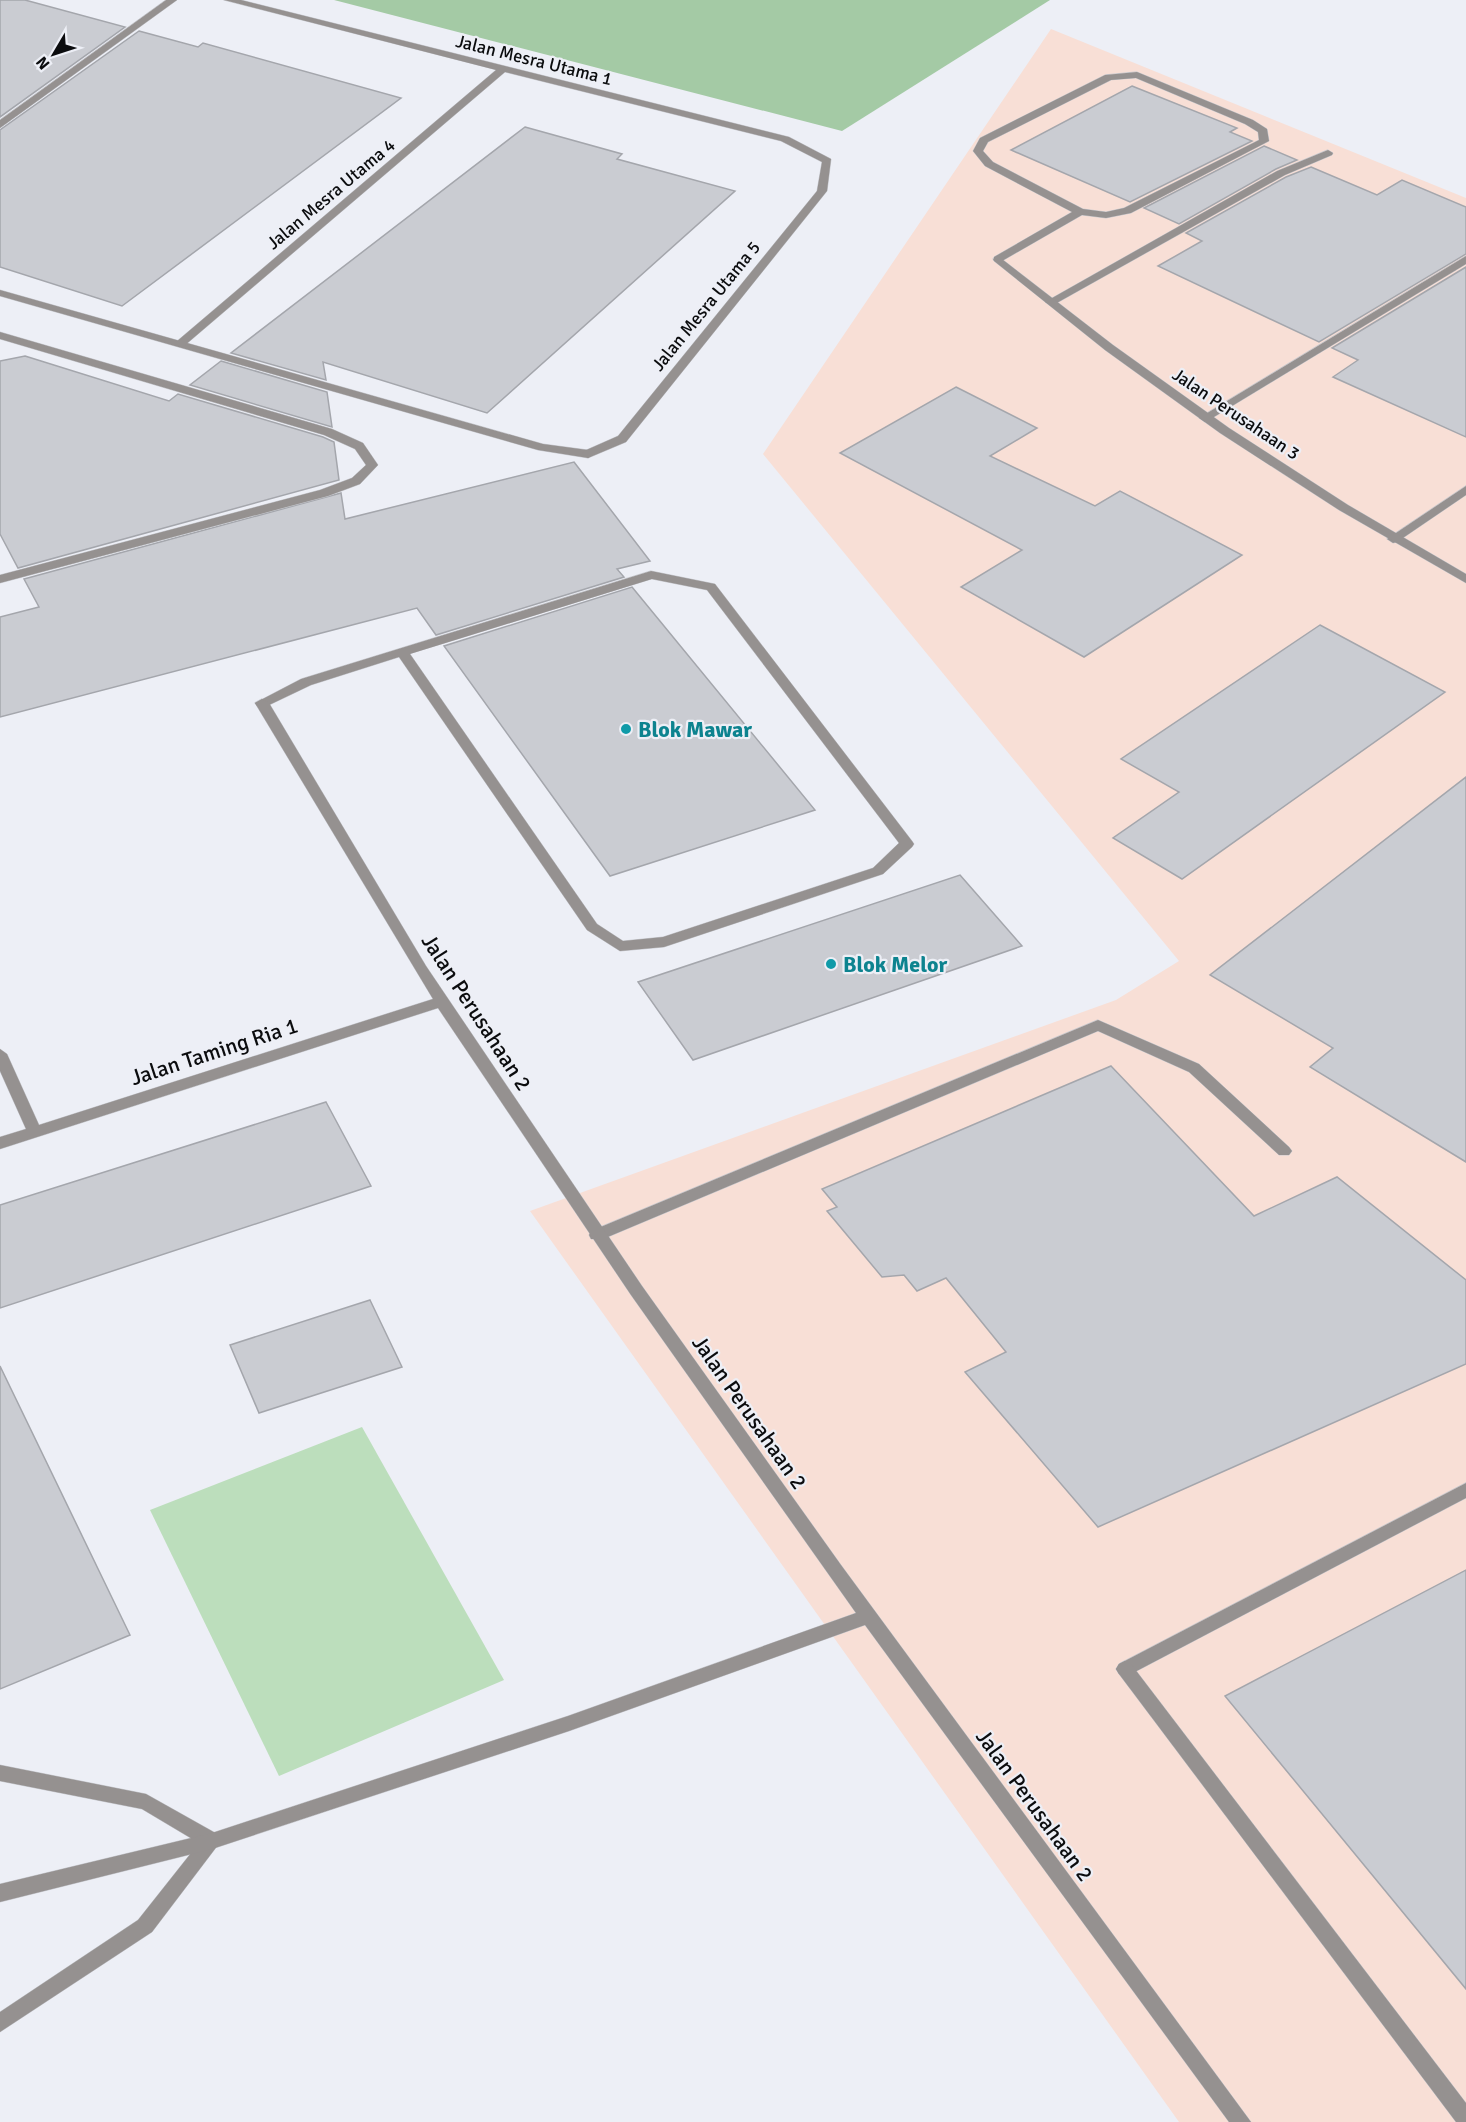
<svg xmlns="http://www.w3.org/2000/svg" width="1466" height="2122" font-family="Signika,sans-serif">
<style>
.industrial{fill:#f8dfd6}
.green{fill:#bcdebc}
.forest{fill:#a4caa5}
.building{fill:#caccd2;stroke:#a4a6ac;stroke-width:1.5}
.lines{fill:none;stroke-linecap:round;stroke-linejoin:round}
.service-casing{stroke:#c9cbd1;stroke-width:1}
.minor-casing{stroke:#c9cbd1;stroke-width:1}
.service{fill:#959190;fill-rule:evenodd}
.minor{fill:#959190;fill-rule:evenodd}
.culture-dot{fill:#0f9aa8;stroke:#edeff6;stroke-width:2}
.labels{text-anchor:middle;stroke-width:4.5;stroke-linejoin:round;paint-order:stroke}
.far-street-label{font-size:18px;fill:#0b0c0e;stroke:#edeff6}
.culture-label{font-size:22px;font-weight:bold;fill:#0d838f;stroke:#edeff6;text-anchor:start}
.street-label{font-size:22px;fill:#0b0c0e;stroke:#edeff6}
</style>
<rect width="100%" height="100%" fill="#edeff6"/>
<path class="industrial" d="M1051,29L1466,198V2122H1179L530,1211L1116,1000L1179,961L763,454Z"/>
<path class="green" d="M362,1427L504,1680L279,1776L150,1510Z"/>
<path class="forest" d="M334,0H1050L842,131Z"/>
<g class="building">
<path d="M0,0H25L125,27L0,117Z"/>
<path d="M139,31L198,47L203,43L401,98L122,306L0,267V130Z"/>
<path d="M1132,86L1237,128L1230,132L1252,141L1130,202L1011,150Z"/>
<path d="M525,127L622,154L617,159L735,191L487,413L323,362L326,380L231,353Z"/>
<path d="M1264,146L1297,160L1276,169L1179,224L1144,208Z"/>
<path d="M1311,167L1377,195L1402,180L1466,207V254L1319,342L1158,266L1202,241L1186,233L1286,177Z"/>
<path d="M1466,267V437L1333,377L1358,360L1332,348Z"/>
<path d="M25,356L169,401L178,394L323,437L334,442L339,480L18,568L0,534V361Z"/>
<path d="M221,361L327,392L332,427L190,385Z"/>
<path d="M956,387L1037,428L990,456L1095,506L1120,491L1242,555L1084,657L961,587L1022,550L840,453Z"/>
<path d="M574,462L650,561L617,569L624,577L436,635L417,608L0,717V617L39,607L24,579L341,493L345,519Z"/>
<path d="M632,587L815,810L610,876L444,646Z"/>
<path d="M1320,625L1445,692L1182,879L1113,838L1179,792L1121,759Z"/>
<path d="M1466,777V1162L1310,1067L1333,1048L1210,975Z"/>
<path d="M960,875L1022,946L693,1060L638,982Z"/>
<path d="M1111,1066L1254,1216L1337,1177L1466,1280V1364L1098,1527L965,1372L1006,1352L946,1278L917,1291L904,1275L882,1277L827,1211L837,1207L822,1189Z"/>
<path d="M326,1102L371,1186L0,1308V1205Z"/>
<path d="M370,1300L402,1367L259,1413L230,1345Z"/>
<path d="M0,1366L130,1635L0,1689Z"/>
<path d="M1466,1570V1989L1225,1696Z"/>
</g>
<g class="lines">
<g class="service-casing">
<g id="service">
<path d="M1137,72L1253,120L1267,129L1269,141L1131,213L1106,218L1082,215L1002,261H994V257L1072,212L985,166L973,151L980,138L1105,75ZM1136,78L1245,124L1258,132L1259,140L1124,208L1106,212L1083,209L993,162L983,151L988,142L1111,80Z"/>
<path d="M1328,150L1333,153L1332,155L1285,175L1055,304L1051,305L1045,302L1277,171Z"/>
<path d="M1466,256V264L1209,420L1205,422L1199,418Z"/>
<path d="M0,290L543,444L588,450L594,454L588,458L538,450L0,296Z"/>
<path d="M1466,486V495L1397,542L1393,543L1387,539Z"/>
<path d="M651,571L715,584L912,841L914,844L912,847L883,874L664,947L620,951L587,930L399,657L311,685L267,706H257L255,703L301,679ZM652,579L707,590L899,843L873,868L663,937L623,941L597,924L410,654Z"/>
<path d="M1098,1020L1199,1064L1289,1147L1292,1151L1289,1155H1279L1189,1072L1098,1031L603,1239H591L589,1235L591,1231Z"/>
<path d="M1466,1483V1498L1131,1674L1125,1677L1119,1674L1116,1669L1119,1664Z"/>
<path d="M0,1765L146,1794L219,1835L221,1841L152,1932L0,2032V2012L138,1920L199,1843L142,1809L0,1781Z"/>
</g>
</g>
<g class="minor-casing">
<g id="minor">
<path d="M166,0H177L0,128V120Z"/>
<path d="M224,0H241L789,137L831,159L827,191L626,442L588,458L582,454L584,451L618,436L817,191L822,162L781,141L505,72L184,346H176V342L496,70Z"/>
<path d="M998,256L1113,345L1229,428L1348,505L1466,574V583L1339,510L1220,433L1105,350L994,261L993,259Z"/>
<path d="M0,332L332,429L363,443L378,465L360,484L328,496L0,583V575L320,490L352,478L366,465L355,449L324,435L0,339Z"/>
<path d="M262,699L269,703L426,966L642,1286L841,1565L1251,2122H1229L865,1625L569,1731L212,1849L0,1902V1884L212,1833L568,1716L856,1613L631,1295L438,1008L0,1149V1137L26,1129L0,1071V1049L7,1054L39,1125L433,999L255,703Z"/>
<path d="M1125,1661L1131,1664L1466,2103V2122H1456L1119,1674L1116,1669L1119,1664Z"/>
</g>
</g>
<use href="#service" class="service"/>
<use href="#minor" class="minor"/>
</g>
<g class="culture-dot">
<circle cx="626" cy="729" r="6"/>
<circle cx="831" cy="964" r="6"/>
</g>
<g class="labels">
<g class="far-street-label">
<text transform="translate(534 60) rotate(14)" y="6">Jalan Mesra Utama 1</text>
<text transform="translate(331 194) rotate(-40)" y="6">Jalan Mesra Utama 4</text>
<text transform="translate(706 306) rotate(-51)" y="6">Jalan Mesra Utama 5</text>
<text transform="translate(1236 414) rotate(34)" y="6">Jalan Perusahaan 3</text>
</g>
<g class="culture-label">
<text x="638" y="737">Blok Mawar</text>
<text x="843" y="972">Blok Melor</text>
</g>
<g class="street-label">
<text transform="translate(477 1012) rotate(57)" y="8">Jalan Perusahaan 2</text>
<text transform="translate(214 1051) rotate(-18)" y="8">Jalan Taming Ria 1</text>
<text transform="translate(750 1412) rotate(55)" y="8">Jalan Perusahaan 2</text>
<text transform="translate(1035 1805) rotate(54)" y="8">Jalan Perusahaan 2</text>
</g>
</g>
<g transform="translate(54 54) rotate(231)" stroke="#edeff6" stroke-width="4.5" paint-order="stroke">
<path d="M0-4.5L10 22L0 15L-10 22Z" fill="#0b0c0e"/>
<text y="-9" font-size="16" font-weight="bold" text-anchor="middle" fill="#0b0c0e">N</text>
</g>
</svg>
